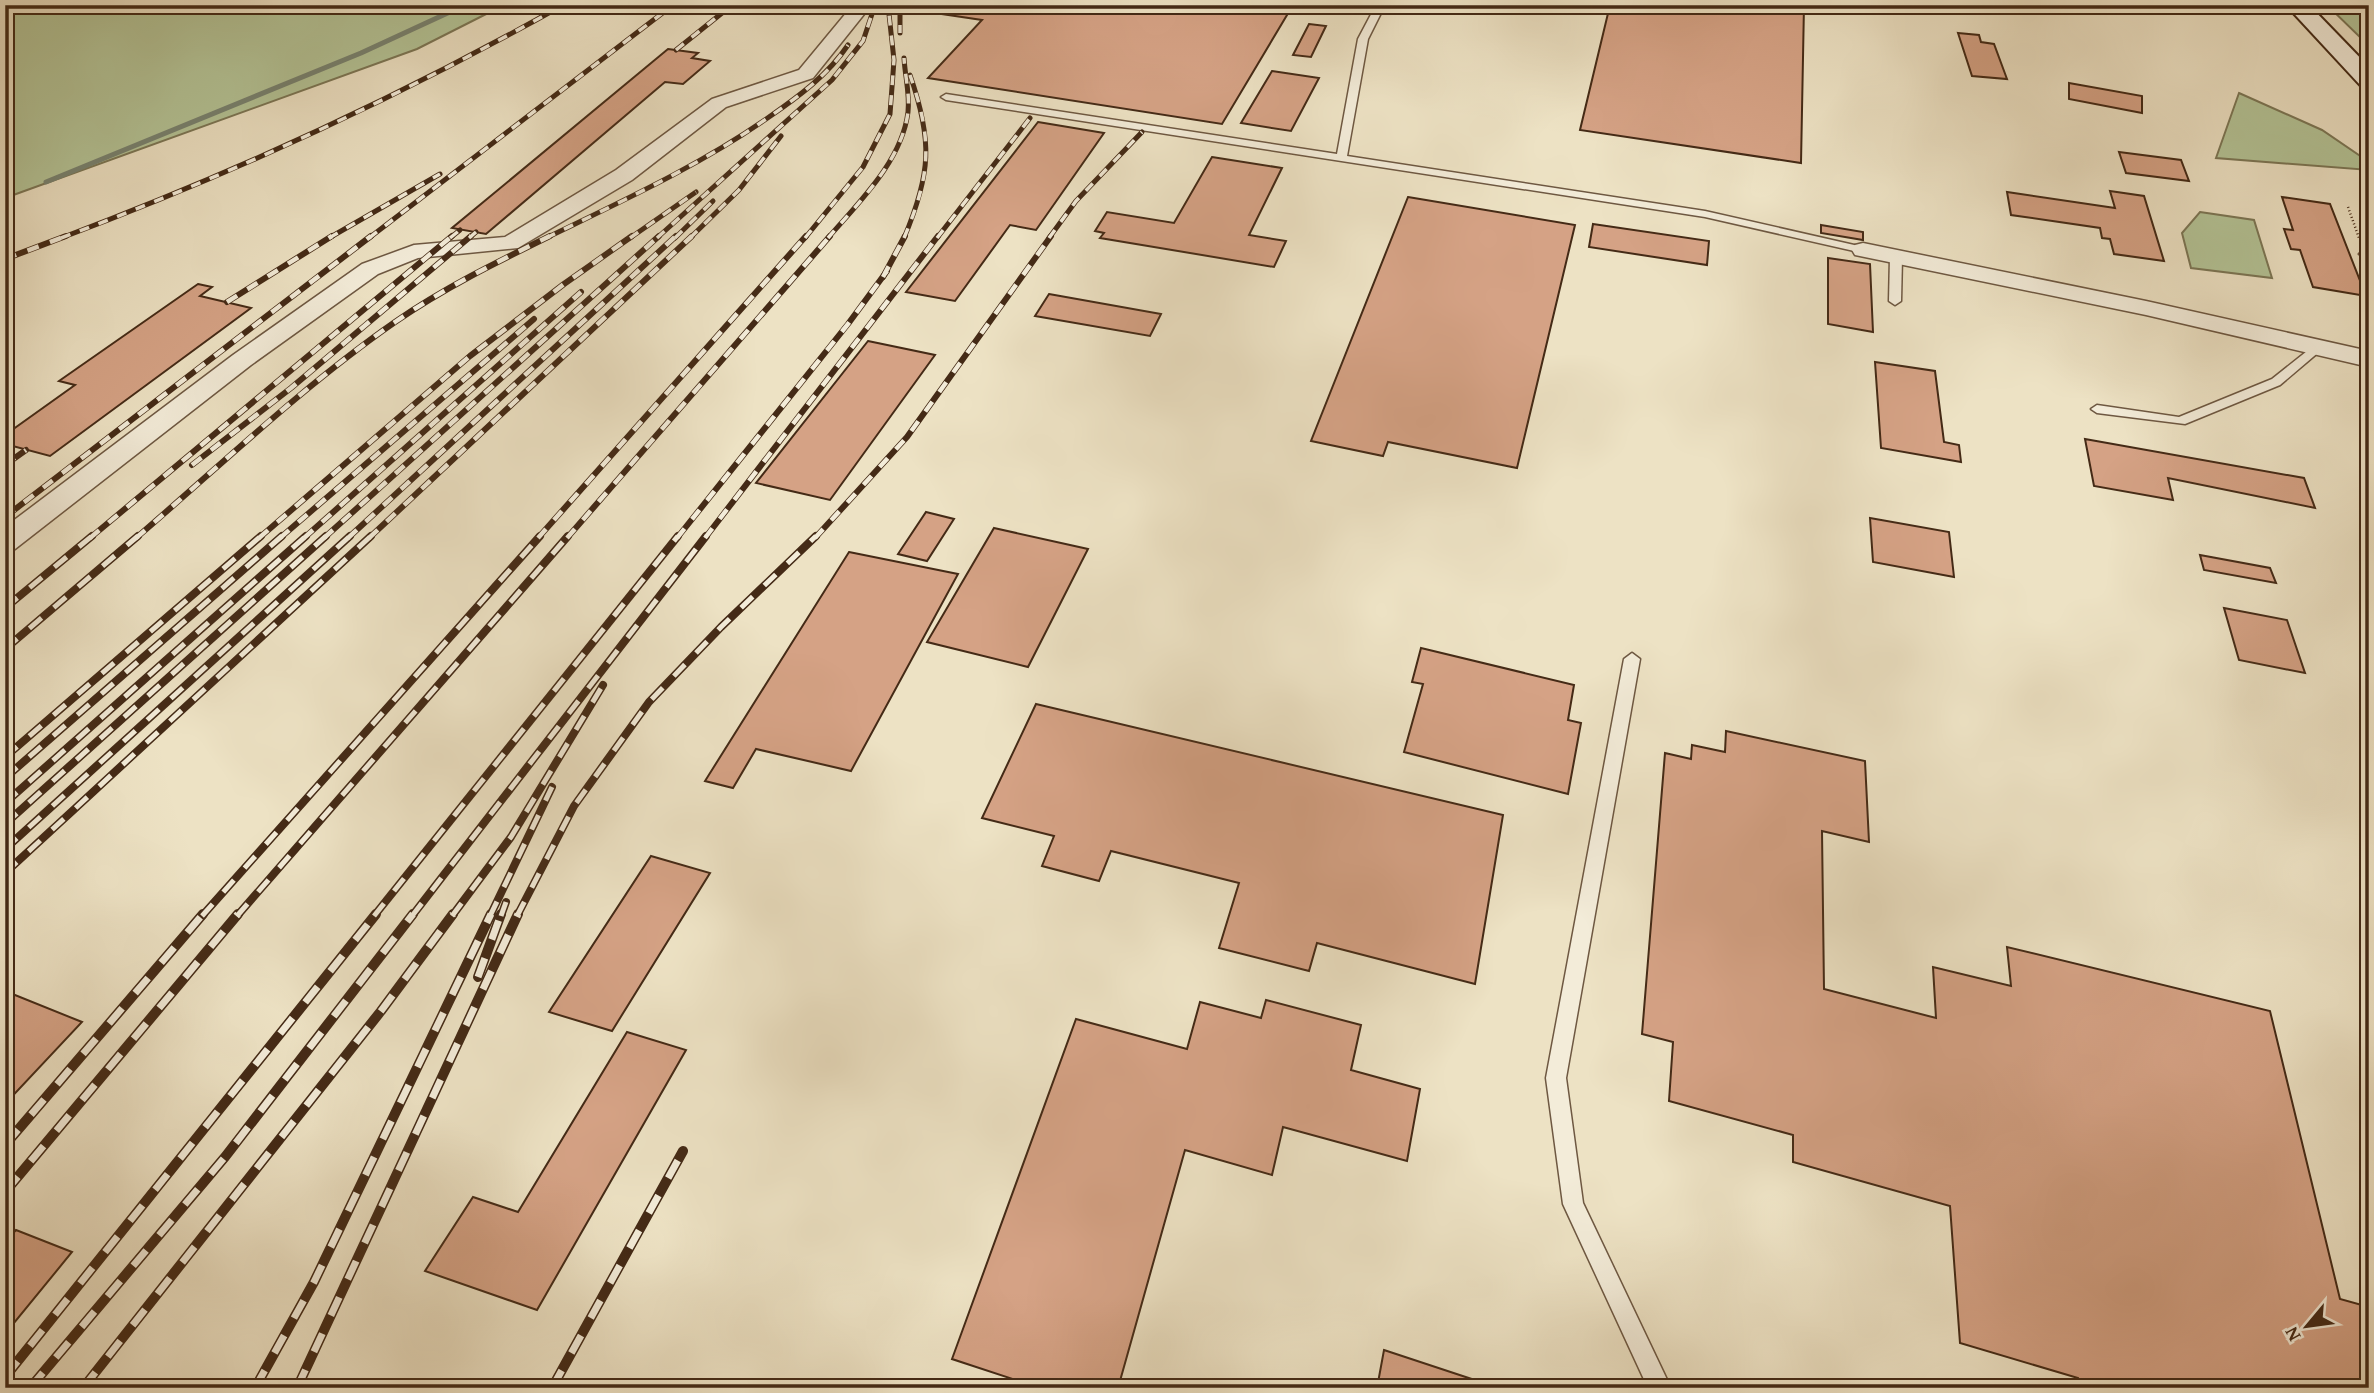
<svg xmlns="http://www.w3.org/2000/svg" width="2374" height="1393" font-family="'Gentium Book Plus',serif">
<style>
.green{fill:#b4c497;stroke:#7c7756;stroke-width:2}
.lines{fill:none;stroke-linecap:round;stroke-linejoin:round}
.stream{stroke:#788371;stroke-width:5}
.building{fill:#d5a285;stroke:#442a16;stroke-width:2}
.lane-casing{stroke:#6e5842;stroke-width:3}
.street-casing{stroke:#6e5842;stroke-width:3}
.secondary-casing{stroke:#442a16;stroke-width:4}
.path{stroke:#442a16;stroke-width:2.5;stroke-dasharray:1 2.5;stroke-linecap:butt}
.lane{fill:#f3ecd9;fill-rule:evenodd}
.street{fill:#f3ecd9;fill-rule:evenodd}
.secondary{fill:#f3ecd9;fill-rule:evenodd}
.rail-far3-casing{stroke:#442a16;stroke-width:5}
.rail-far2-casing{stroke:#442a16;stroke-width:6}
.rail-far1-casing{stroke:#442a16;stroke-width:8}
.rail-casing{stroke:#442a16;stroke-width:10}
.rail-far3{stroke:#f3ecd9;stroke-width:3.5;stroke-dasharray:10;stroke-linecap:butt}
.rail-far2{stroke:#f3ecd9;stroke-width:4.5;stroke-dasharray:12;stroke-linecap:butt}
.rail-far1{stroke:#f3ecd9;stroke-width:5;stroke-dasharray:16;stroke-linecap:butt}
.rail{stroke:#f3ecd9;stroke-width:7;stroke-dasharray:20;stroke-linecap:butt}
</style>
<rect width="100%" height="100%" fill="#ede2c4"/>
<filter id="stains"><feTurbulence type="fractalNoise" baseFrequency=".00286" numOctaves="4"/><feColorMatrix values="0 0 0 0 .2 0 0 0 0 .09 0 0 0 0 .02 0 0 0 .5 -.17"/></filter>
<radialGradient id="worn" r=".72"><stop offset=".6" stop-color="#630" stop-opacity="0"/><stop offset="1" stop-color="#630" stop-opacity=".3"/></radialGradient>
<g class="green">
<path d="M5,5H504L417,49L5,198Z"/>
<path d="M2327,5H2369V46Z"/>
<path d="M2239,93L2322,130L2369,162V170L2216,158Z"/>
<path d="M2200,212L2254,220L2272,278L2191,268L2182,233Z"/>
</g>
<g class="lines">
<path class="stream" d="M46,182L361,53L465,5"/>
</g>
<g class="building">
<path d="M943,5H1293L1222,124L928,78L982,20L935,13Z"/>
<path d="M1610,5H1804L1801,163L1580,130Z"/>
<path d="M1309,24L1326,26L1311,57L1293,55Z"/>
<path d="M1958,33L1979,35L1981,42L1994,44L2007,79L1972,76Z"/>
<path d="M668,49L698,53L692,58L710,61L683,84L665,82L486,234L452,228Z"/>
<path d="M1272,71L1319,78L1291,131L1241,123Z"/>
<path d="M2069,83L2142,96V113L2069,99Z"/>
<path d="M1038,122L1104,133L1036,230L1010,225L955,301L906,292Z"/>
<path d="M2119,152L2181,160L2189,181L2126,173Z"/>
<path d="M1212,157L1282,168L1249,235L1286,241L1274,267L1100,238L1104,233L1095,231L1107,212L1174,223Z"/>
<path d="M2110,191L2144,196L2164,261L2114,254L2110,239L2102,238L2100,228L2011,215L2007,192L2115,208Z"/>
<path d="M1408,197L1575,225L1517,468L1388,442L1383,456L1311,441Z"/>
<path d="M2282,197L2330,204L2366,296L2313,287L2300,250L2291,249L2284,229L2293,230Z"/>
<path d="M1593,224L1709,241L1707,265L1589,247Z"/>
<path d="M1821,225L1863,232V240L1821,233Z"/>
<path d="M1828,258L1870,264L1873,332L1828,324Z"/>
<path d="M198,284L212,287L200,296L251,308L50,456L5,444V435L75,385L59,381Z"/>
<path d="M1049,294L1161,314L1150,336L1035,316Z"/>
<path d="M868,341L935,355L830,500L756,483Z"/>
<path d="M1875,362L1935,371L1944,442L1959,445L1961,462L1881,448Z"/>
<path d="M2085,439L2304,478L2315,508L2168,478L2173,500L2094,486Z"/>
<path d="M926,512L954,519L927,561L898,554Z"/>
<path d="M1870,518L1949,532L1954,577L1873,562Z"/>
<path d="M994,528L1088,549L1028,667L927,642Z"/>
<path d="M849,552L958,574L851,771L756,749L733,788L705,781Z"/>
<path d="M2200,555L2270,568L2276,583L2204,570Z"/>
<path d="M2224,608L2287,620L2305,673L2239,660Z"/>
<path d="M1421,648L1574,685L1568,720L1581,723L1568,794L1404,752L1423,684L1412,682Z"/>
<path d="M1036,704L1503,815L1475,984L1317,943L1309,971L1219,948L1239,883L1111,851L1099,881L1042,866L1054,836L982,818Z"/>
<path d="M1726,731L1865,761L1869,842L1822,831L1824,989L1936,1018L1933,967L2011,986L2007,947L2270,1011L2340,1299L2369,1307V1388H2079L2078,1378L1960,1343L1950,1206L1793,1162V1135L1669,1101L1673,1042L1642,1034L1665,753L1691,759L1692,745L1725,752Z"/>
<path d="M651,856L710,873L612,1031L549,1012Z"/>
<path d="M5,991L82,1022L5,1104Z"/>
<path d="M1266,1000L1361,1025L1351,1070L1420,1089L1407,1161L1283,1127L1272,1175L1185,1150L1118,1388H1040L952,1359L1076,1019L1187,1049L1200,1002L1261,1018Z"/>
<path d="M627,1032L686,1050L537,1310L425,1271L473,1197L518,1212Z"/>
<path d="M16,1230L72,1252L5,1334V1242Z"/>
<path d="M1384,1350L1499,1388H1377Z"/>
</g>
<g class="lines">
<g class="lane-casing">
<g id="lane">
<path d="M1376,5H1385L1368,39L1347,156L1705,211L1863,247L1869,250L1863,253L1705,217L946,100L941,97L946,94L1337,154L1358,39Z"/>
<path d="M2369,251V257L2359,254L2361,252Z"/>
<path d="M1896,254L1902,257L1901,301L1895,305L1889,301L1890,257Z"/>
<path d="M2316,344L2320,345V351L2280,385L2185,424L2097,413L2091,409L2097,405L2179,417L2272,379Z"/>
<path d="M1632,653L1640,659L1566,1078L1583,1203L1671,1388H1648L1563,1204L1546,1078L1624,659Z"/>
</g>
</g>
<g class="street-casing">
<g id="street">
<path d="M846,5H864L865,13L813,78L726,107L632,180L518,248L418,258L378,274L251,365L15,549L5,552V527L233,355L362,264L414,245L505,237L616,170L712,99L799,70L847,12Z"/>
<path d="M1863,243L2146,301L2369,351V367L2146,315L1855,255L1852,250L1855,245Z"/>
</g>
</g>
<g class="secondary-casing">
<path id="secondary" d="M2286,5H2309L2369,67V88L2361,86Z"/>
</g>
<path class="path" d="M2348,207L2359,238"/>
<use href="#lane" class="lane"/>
<use href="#street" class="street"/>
<use href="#secondary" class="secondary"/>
<g class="rail-far3-casing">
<g id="rail-far3">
<path d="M900,5V33"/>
<path d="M676,50L732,5"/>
<path d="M61,238C235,173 401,96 563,5"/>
<path d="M329,238L440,174"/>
<path d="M369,238L673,5"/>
<path d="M450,238L460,230"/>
<path d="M469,238L476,232"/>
<path d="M546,238C622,201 699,166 769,117C798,97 828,75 848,45"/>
<path d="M630,238L696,192"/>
<path d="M657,238L832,80L863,41L875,5"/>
<path d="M675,238L713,201"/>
<path d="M690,238L739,190L781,136"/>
<path d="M805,238L863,167L890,114L894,60L888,5"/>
<path d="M828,238C859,202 902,161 908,112C910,94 905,76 904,58"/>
<path d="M904,238C931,174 933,141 910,75"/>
<path d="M937,238L1030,118"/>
<path d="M1049,238L1076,201L1142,132"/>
</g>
</g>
<g class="rail-far2-casing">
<g id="rail-far2">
<path d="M5,259L66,236"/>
<path d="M883,277L905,236"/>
<path d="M227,302L332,236"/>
<path d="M5,465L26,450"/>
<path d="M192,465L291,388L471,236"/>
<path d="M5,517L371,236"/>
<path d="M90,538L452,236"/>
<path d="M136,538C221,465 303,386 395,322C444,288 497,262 550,236"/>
<path d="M259,538L470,356L564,284L632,236"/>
<path d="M280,538L534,319"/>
<path d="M304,538L581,292"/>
<path d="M324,538L659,236"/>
<path d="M348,538L676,236"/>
<path d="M369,538L692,236"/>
<path d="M538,538L806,236"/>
<path d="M567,538L830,236"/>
<path d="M677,538L848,324L887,271"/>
<path d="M705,538L938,236"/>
<path d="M815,538L907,437L1051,236"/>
</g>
</g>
<g class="rail-far1-casing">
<g id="rail-far1">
<path d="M5,608L92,536"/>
<path d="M5,649L138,536"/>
<path d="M5,757L261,536"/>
<path d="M5,778L282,536"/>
<path d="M5,803L306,536"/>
<path d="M5,824L326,536"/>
<path d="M5,849L350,536"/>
<path d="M5,873L371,536"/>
<path d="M202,916L540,536"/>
<path d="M237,916L568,536"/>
<path d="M374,916L678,536"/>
<path d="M412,916L706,536"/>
<path d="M452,916L511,837L603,685"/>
<path d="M490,916L552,787"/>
<path d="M501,916L506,902"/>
<path d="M517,916L574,806L649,702L721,627L816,536"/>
</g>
</g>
<g class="rail-casing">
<g id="rail">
<path d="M478,977L501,914"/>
<path d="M5,1145L203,914"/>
<path d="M5,1192L238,914"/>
<path d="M5,1377L376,914"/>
<path d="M30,1388L225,1157L413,914"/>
<path d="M83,1388L381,1011L453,914"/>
<path d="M255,1388L314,1282L491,914"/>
<path d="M297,1388L518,914"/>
<path d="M552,1388L683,1151"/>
</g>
</g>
<use href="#rail-far3" class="rail-far3"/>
<use href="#rail-far2" class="rail-far2"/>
<use href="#rail-far1" class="rail-far1"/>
<use href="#rail" class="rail"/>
</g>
<rect width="2374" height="1393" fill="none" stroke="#ede2c4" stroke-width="28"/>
<rect x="7" y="7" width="2360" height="1379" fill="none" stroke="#442a16" stroke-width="3.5"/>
<rect x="14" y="14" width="2346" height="1365" fill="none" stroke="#442a16" stroke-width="2"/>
<g transform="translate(2307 1326) rotate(241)" stroke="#f3ecd9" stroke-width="5" paint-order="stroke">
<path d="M0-5L12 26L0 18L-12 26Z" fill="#442a16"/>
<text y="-10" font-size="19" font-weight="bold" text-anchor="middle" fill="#442a16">N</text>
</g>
<rect width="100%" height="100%" filter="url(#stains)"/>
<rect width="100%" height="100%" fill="url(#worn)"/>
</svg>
